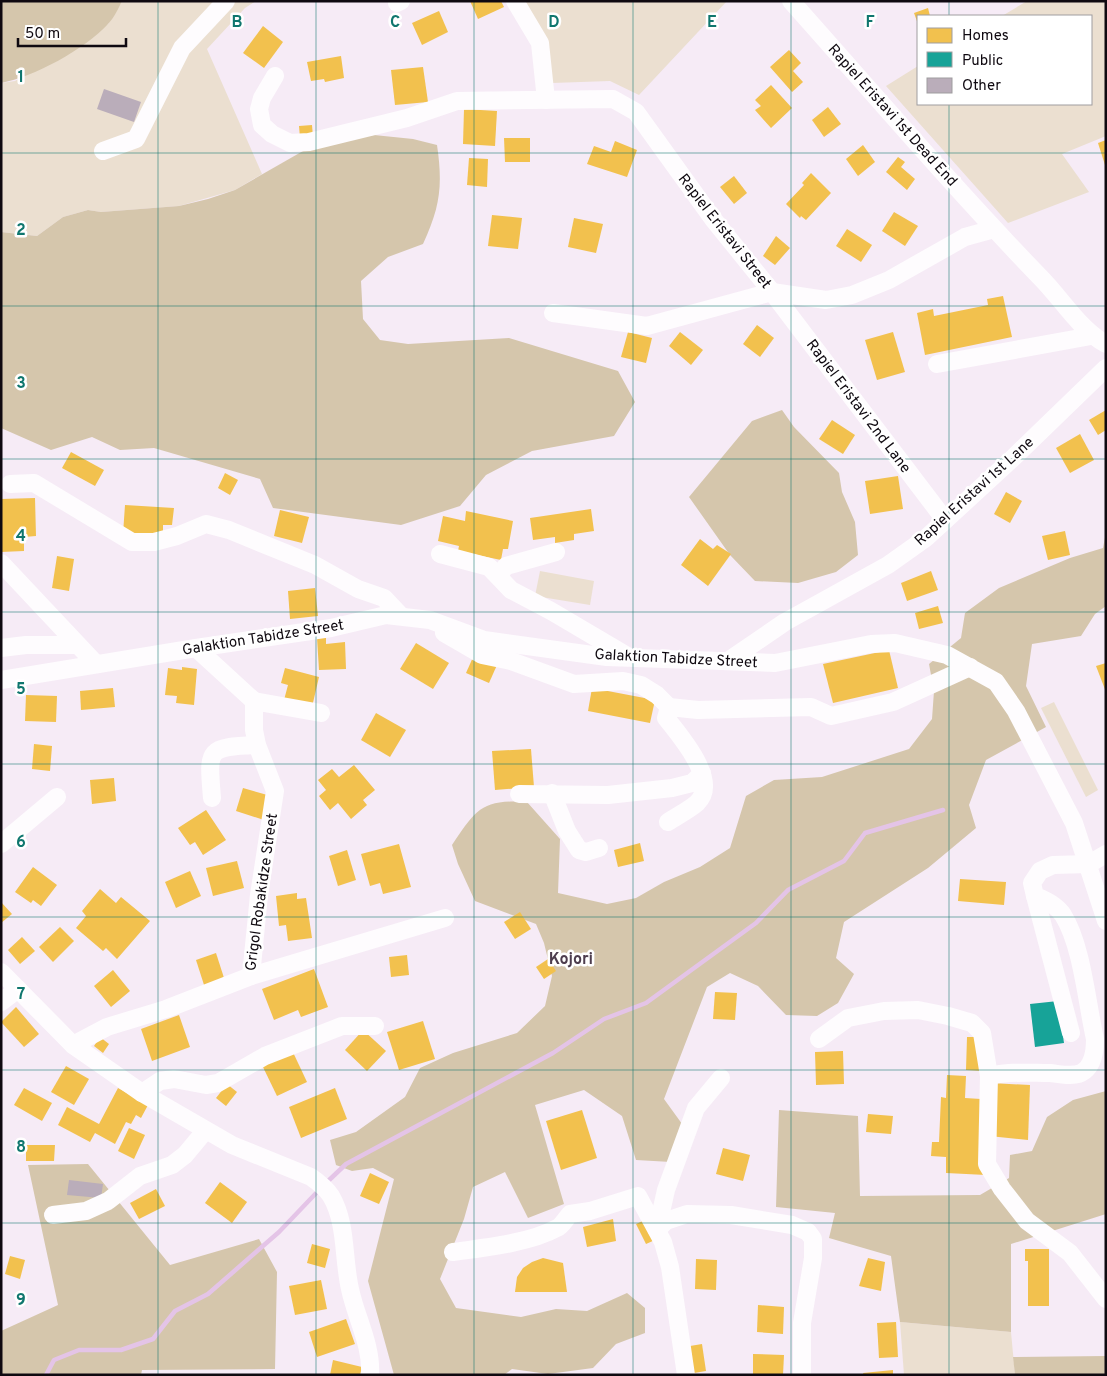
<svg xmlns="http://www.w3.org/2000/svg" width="1107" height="1376" font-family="Overpass,sans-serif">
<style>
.green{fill:#ebdfd0}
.forest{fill:#d5c6ac}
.homes{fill:#f2c14e}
.public{fill:#17a398}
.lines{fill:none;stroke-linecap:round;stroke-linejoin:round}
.stream{stroke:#e4c4e7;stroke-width:4.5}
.building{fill:#baadba}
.minor{stroke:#fefcfe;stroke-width:18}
.grid{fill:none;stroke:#0f766e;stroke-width:1;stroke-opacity:0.55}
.labels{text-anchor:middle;stroke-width:5;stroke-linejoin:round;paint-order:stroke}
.street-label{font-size:15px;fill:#0f0910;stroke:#fff}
.neighbourhood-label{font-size:16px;font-weight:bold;fill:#4d3d4e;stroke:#fff}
.grid-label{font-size:16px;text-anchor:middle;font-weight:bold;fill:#0f766e;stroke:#fff;stroke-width:5;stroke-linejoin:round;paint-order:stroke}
</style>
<rect width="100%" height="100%" fill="#f6ebf6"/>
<g class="green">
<path d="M122,1H256L245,8L207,49L262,174L235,190L179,206L101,212L88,210L63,217L37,236L1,232V83L15,81L108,24Z"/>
<path d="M525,1H727L639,95L610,81L552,83Z"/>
<path d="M1027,1H1106V136L1062,154L1089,192L1008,223L886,86L918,66V104H1091V16H1002Z"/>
<path d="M540,571L594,581L590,605L535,596Z"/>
<path d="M1054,702L1098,790L1086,797L1041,708Z"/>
<path d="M900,1322L1011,1332L1015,1375H904Z"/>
</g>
<g class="forest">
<path d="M1,1H122C118,9 114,18 108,24C85,49 34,77 1,83Z"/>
<path d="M374,135L413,139L437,145C443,186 440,207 423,244L388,257L361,281L363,319L380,340L408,344L509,338L618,371L635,402L614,436L532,451L486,475L460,506L401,525L273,508L260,479L154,448L120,450L92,437L51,450L1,428V232L37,236L63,217L88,210L101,212L179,206L208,199L235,190L317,143Z"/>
<path d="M782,410L794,427L839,473L842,492L855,522L858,555L836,572L798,583L755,581L730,555L689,497L752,421Z"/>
<path d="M1106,532V606L1095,614L1081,636L1032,644L1026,686L1046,727L986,760L969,805L976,828L928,868L844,922L836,958L854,974L838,1003L817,1016L786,1015L758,986L730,973L707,987L664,1099L685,1128L671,1162L636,1160L622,1116L584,1090L535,1105L564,1204L528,1218L505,1172L473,1187L464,1219L440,1279L456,1308L521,1317L556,1309L587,1311L627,1293L645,1308V1333L616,1344L593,1368L548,1374L512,1369L504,1375H394L368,1281L394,1179L373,1168L352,1171L336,1165L330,1140L356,1132L405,1097L420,1068L453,1053L517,1033L545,1006L552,976L544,943L536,924L475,901L458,864L452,845C476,810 481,799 527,802L560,839L558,893L607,904L636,898L664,882L700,867L730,848L746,796L774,780L822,777L909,749L932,719L934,691L929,664L961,638L965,613L999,588L1070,558L1103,548Z"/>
<path d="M1106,1091V1214L1011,1244V1332L900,1322L891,1256L829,1238L835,1213L776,1207L779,1110L858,1116L860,1196L980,1195L1009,1178L1010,1155L1032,1151L1047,1117L1073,1100Z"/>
<path d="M88,1164L170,1265L259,1239L277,1272L275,1369L142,1370L141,1375H1V1331L58,1305L28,1165Z"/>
<path d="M1106,1356V1375H1015L1013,1357Z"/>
</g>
<g class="homes">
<path d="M470,1H501L504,7L478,19Z"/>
<path d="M928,8L930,16H918V24L914,13Z"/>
<path d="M439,11L448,32L422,45L412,23Z"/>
<path d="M263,26L283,42L264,68L243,53Z"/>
<path d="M789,50L801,63L793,71L803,82L792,92L770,67Z"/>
<path d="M341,56L344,78L325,82L324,79L311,81L307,62Z"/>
<path d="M423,67L428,102L395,105L391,70Z"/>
<path d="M771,85L792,108L771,128L755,110L761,106L755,100Z"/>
<path d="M828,107L841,124L824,137L812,120Z"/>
<path d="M464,109L497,111L495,146L463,144Z"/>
<path d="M312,125L313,137L300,138L299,126Z"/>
<path d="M504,138H530V162H505Z"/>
<path d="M1106,140V165H1105L1098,143Z"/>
<path d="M615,141L637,150L627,177L587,164L594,146L611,152Z"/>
<path d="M863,145L875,162L858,176L846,159Z"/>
<path d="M898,157L905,162L901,167L915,179L907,190L886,172Z"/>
<path d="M469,158L488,159L487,187L467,185Z"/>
<path d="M811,173L831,193L806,220L801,216L800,218L786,204L804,185L802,183Z"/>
<path d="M734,176L747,193L734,204L720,187Z"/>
<path d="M894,212L918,226L905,246L882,231Z"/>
<path d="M492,215L522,218L518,249L488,246Z"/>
<path d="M574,218L603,224L596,253L568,247Z"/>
<path d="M847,229L872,245L861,262L836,246Z"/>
<path d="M776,236L790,248L775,265L763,256Z"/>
<path d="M1003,296L1012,337L925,355L917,313L933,309L934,316L988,305L987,299Z"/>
<path d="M757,325L774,338L760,357L743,344Z"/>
<path d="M628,332L652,338L646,363L621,357Z"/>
<path d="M680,332L703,350L691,365L669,346Z"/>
<path d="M893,332L905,372L877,380L865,340Z"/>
<path d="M1106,410V430L1098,435L1089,420Z"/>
<path d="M832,420L855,435L843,454L819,439Z"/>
<path d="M1080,434L1094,460L1070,473L1056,448Z"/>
<path d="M71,452L104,470L95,486L62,468Z"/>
<path d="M225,473L238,480L230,495L218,488Z"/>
<path d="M898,476L903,509L870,514L865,481Z"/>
<path d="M1006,492L1022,501L1010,523L994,514Z"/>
<path d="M35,498L36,536L24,537V551L1,552V499Z"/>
<path d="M125,505L174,508L172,525H163V536L123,534Z"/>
<path d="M591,509L594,531L574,534V540L555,543V537L533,540L530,518Z"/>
<path d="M280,510L309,517L302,543L274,536Z"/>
<path d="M466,511L513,521L508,549H503L501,560L458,551L459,546L438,541L443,516L465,521Z"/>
<path d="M1065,531L1070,555L1048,560L1042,536Z"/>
<path d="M700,539L713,549L717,545L731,554L708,586L681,565Z"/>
<path d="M57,556L74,559L69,591L52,588Z"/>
<path d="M931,571L938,590L907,601L901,583Z"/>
<path d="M315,588L318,616L290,619L288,591Z"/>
<path d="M938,606L943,623L919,629L915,613Z"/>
<path d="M317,638H326V644L345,642L346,669L319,670Z"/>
<path d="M416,643L449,663L433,689L400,669Z"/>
<path d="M889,650L898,688L833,703L823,664Z"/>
<path d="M474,655L497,665L489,683L466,673Z"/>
<path d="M1106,663V692L1096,666Z"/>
<path d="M182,667L197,669L194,705L176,703L177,696L165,695L168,668L182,670Z"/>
<path d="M285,668L319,677L312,707L284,700L288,685L281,683Z"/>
<path d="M113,688L115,707L81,710L80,691Z"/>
<path d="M592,688L655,700L650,723L588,711Z"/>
<path d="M26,695L57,696L56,722L25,721Z"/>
<path d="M376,713L406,730L390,757L361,740Z"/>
<path d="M34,744L52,746L50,771L32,769Z"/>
<path d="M531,749L534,787L495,790L492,751Z"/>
<path d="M354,765L375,790L363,800L367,805L351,819L338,803L330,810L319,796L326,790L318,780L332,769L339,777Z"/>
<path d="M114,778L116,801L92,804L90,780Z"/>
<path d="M243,788L271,796L264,820L236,811Z"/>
<path d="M206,810L226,840L203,855L195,842L190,845L178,828Z"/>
<path d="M640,843L644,861L618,867L614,850Z"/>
<path d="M399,844L411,887L383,894L380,883L370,886L361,854Z"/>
<path d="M347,850L356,880L338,886L329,856Z"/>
<path d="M237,861L244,888L213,896L206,868Z"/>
<path d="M33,867L57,885L41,906L33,900L31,903L15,892Z"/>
<path d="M190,871L201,896L176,908L165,882Z"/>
<path d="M960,879L1006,882L1004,905L958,901Z"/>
<path d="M100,889L116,903L121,897L150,921L117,959L106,948L103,951L76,928L86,916L82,911Z"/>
<path d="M297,893V899L306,898L312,938L288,941L286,925L279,926L276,896Z"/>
<path d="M1,902L12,914L1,923Z"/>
<path d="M520,912L531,929L515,939L504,922Z"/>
<path d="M60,927L74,941L53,962L39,947Z"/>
<path d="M22,937L35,951L20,964L8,950Z"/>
<path d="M216,953L225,981L205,988L196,960Z"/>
<path d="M407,955L409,975L391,977L389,957Z"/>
<path d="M548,959L556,971L544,979L536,967Z"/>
<path d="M314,969L328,1007L301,1017L298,1010L274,1020L262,989Z"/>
<path d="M113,970L130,991L111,1007L94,986Z"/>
<path d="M715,992L737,993L735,1020L713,1019Z"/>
<path d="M16,1007L39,1034L24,1047L1,1022Z"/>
<path d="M179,1015L190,1047L152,1061L141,1029Z"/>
<path d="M423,1021L435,1059L399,1070L387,1032Z"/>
<path d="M363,1030L386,1051L367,1071L345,1050Z"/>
<path d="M100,1037L109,1044L103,1053L94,1046Z"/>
<path d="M967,1037H982V1071L966,1070Z"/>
<path d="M291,1048L307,1082L277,1096L261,1063Z"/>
<path d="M843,1051L844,1084L816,1085L815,1052Z"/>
<path d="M66,1066L89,1079L74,1105L51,1092Z"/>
<path d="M947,1075L966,1076L965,1098L981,1099L979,1144H981L986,1175L946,1173V1157L931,1156L932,1142H939L941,1097L946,1098Z"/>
<path d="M991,1083L1030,1085L1028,1140L989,1136Z"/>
<path d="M227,1084L237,1092L226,1106L216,1098Z"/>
<path d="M24,1088L52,1103L42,1121L14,1105Z"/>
<path d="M118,1088L148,1105L141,1118L136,1115L131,1124L126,1122L115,1144L95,1133L90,1142L58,1125L67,1107L99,1124Z"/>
<path d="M335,1088L347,1119L301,1138L289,1107Z"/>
<path d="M582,1110L597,1158L561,1170L546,1121Z"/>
<path d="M868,1114L893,1116L891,1134L866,1132Z"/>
<path d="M129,1128L145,1135L134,1159L118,1151Z"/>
<path d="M26,1145H55L54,1161H26Z"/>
<path d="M723,1148L750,1155L743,1181L716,1174Z"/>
<path d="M370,1173L389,1182L379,1204L360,1196Z"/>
<path d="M220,1182L247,1202L232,1223L205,1203Z"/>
<path d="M156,1189L165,1206L139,1219L130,1203Z"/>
<path d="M613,1219L616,1241L587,1247L583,1227Z"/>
<path d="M645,1220L655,1240L646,1244L636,1224Z"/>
<path d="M312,1244L330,1249L325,1268L307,1263Z"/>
<path d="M1025,1249H1049V1306H1028V1261H1025Z"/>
<path d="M10,1256L25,1260L20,1279L5,1274Z"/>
<path d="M543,1258L563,1263L567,1292H515L517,1277L523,1268L532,1262Z"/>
<path d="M868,1258L885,1262L881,1291L859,1286Z"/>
<path d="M696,1259L717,1260L716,1290L695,1289Z"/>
<path d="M321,1280L327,1309L295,1315L289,1286Z"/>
<path d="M758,1305L784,1307L783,1334L757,1332Z"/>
<path d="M346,1319L355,1344L317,1357L309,1332Z"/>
<path d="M896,1322L898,1357L879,1358L877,1323Z"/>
<path d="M702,1344L706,1371L694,1373L690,1346Z"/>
<path d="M753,1354L784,1355L783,1375H753Z"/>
<path d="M333,1360L362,1367L360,1375H330Z"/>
<path d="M893,1370V1375H864L863,1373Z"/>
</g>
<path class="public" d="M1058,1001L1064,1043L1035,1047L1030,1004Z"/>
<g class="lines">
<g class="stream">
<path d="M325,1184L346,1164L553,1053L604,1019L646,1003L756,923L788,890L844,861L865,833L943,810"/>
<path d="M46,1375L54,1360L79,1350H121L153,1339L175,1311L208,1294L279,1232L320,1189"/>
</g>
</g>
<g class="building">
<path d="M104,89L141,102L134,122L97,109Z"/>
<path d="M69,1180L103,1184L101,1198L67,1195Z"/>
</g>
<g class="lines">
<g class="minor">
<path d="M515,1L540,43L546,100"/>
<path d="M791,1C874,94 954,188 1040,277C1062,299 1079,329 1106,344"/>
<path d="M397,3L401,1"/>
<path d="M275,76L262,98L259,109L262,125L272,134L290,143L309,142L407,118L457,101L613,99L636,112L713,219L772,292L945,520"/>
<path d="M103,151L136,139L182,48L226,1"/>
<path d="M553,313L647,326L772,292L826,300L852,295L889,280L965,237L994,229"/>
<path d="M937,364L1091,336"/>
<path d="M10,484L34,483L132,542H154L177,536L206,524L229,530L315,565L358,589L384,598L400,615"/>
<path d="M440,554L489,567L511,590L551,611L629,657"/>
<path d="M1,563L96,664"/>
<path d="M498,576L506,566L556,552"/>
<path d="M444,633L482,655L511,661L574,684L623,681L641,685L657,695L669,707"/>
<path d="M1,648L26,645H77"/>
<path d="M196,648L254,701V730L257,745L275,791L259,895L251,976"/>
<path d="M728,661L785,622L888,565L926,538L1014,457L1106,368"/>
<path d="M1,680L196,648L331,628L386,615L430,620L484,640L607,657L775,663L871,644L895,643L947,655L996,682L1016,711L1074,823L1106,921"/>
<path d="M254,701L321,713"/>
<path d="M552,793L567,831L579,850L586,852L599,848"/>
<path d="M519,794L608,795L672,788L692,783L702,773"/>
<path d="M212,798C208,749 206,747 257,745"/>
<path d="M668,822C677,816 689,810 697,803C720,781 680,736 666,718L669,707L698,710L811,707L831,716L893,702L970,667"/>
<path d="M1,844L57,797"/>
<path d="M1035,896L1071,1033"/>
<path d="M1,972L73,1045L142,1093L232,1145L311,1177C318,1182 326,1188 331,1196C347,1223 343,1259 350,1289C356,1318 372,1345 370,1375"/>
<path d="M1,1002L18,989"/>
<path d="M819,1039L848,1018L884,1011L918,1010L948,1016L972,1023L982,1033L989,1076L987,1164L1002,1189L1027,1221L1070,1253L1106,1299"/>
<path d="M73,1045L107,1027L166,1009L251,976L445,918"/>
<path d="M989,1076C1009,1071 1030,1073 1050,1073C1060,1074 1072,1077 1081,1073C1093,1067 1095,1050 1095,1039C1087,1004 1082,945 1063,915C1057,906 1046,900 1035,896L1032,883L1040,871L1053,865L1089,864L1106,854"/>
<path d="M142,1093L160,1081L174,1079L206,1085L218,1083L265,1056L342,1026H375"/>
<path d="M53,1215L86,1211L108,1201L140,1176L172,1165L185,1155L205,1131"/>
<path d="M657,1230L666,1221L687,1214L731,1215L792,1225L808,1232L813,1239V1258L802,1323V1375"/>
<path d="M657,1230L666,1190L696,1108L721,1078"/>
<path d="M453,1252C483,1248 530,1243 557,1228C562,1226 566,1218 570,1214L590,1211L638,1196L663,1242L670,1267L686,1375"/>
</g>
</g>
<path class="grid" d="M158,1V1375M316,1V1375M474,1V1375M633,1V1375M791,1V1375M949,1V16M949,104V1375M1,153H1106M1,306H1106M1,459H1106M1,612H1106M1,764H1106M1,917H1106M1,1070H1106M1,1223H1106"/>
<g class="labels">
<g class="street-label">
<text transform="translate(893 115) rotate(48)" y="5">Rapiel Eristavi 1st Dead End</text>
<text transform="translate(725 231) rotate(52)" y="5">Rapiel Eristavi Street</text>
<text transform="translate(859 406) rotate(53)" y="5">Rapiel Eristavi 2nd Lane</text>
<text transform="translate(974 491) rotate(-42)" y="5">Rapiel Eristavi 1st Lane</text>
<text transform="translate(263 637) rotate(-9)" y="5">Galaktion Tabidze Street</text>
<text transform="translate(676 658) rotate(3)" y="5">Galaktion Tabidze Street</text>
<text transform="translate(261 892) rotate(-82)" y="5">Grigol Robakidze Street</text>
</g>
<g class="neighbourhood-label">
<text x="571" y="964">Kojori</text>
</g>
</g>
<g class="grid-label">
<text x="237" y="27">B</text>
<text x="395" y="27">C</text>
<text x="554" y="27">D</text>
<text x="712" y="27">E</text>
<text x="870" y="27">F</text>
<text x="21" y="82">1</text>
<text x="21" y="235">2</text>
<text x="21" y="388">3</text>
<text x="21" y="541">4</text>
<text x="21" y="694">5</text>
<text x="21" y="847">6</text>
<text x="21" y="999">7</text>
<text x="21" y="1152">8</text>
<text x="21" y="1305">9</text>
</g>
<rect width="1107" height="1376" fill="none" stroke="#0f0910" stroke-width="5"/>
<rect x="917" y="15" width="175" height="90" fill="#ffffff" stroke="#9f9d9f"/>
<rect x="927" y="28" width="25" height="15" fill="#f2c14e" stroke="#9f9d9f"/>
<text x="962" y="40" font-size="15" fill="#0f0910">Homes</text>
<rect x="927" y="52" width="25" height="15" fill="#17a398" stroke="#9f9d9f"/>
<text x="962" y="65" font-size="15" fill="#0f0910">Public</text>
<rect x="927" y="78" width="25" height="15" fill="#baadba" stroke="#9f9d9f"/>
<text x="962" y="90" font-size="15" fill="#0f0910">Other</text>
<path d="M18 38v8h108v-8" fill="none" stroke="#0f0910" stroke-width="2.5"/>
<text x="25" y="38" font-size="15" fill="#0f0910" stroke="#ffffff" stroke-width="4" paint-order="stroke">50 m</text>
</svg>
